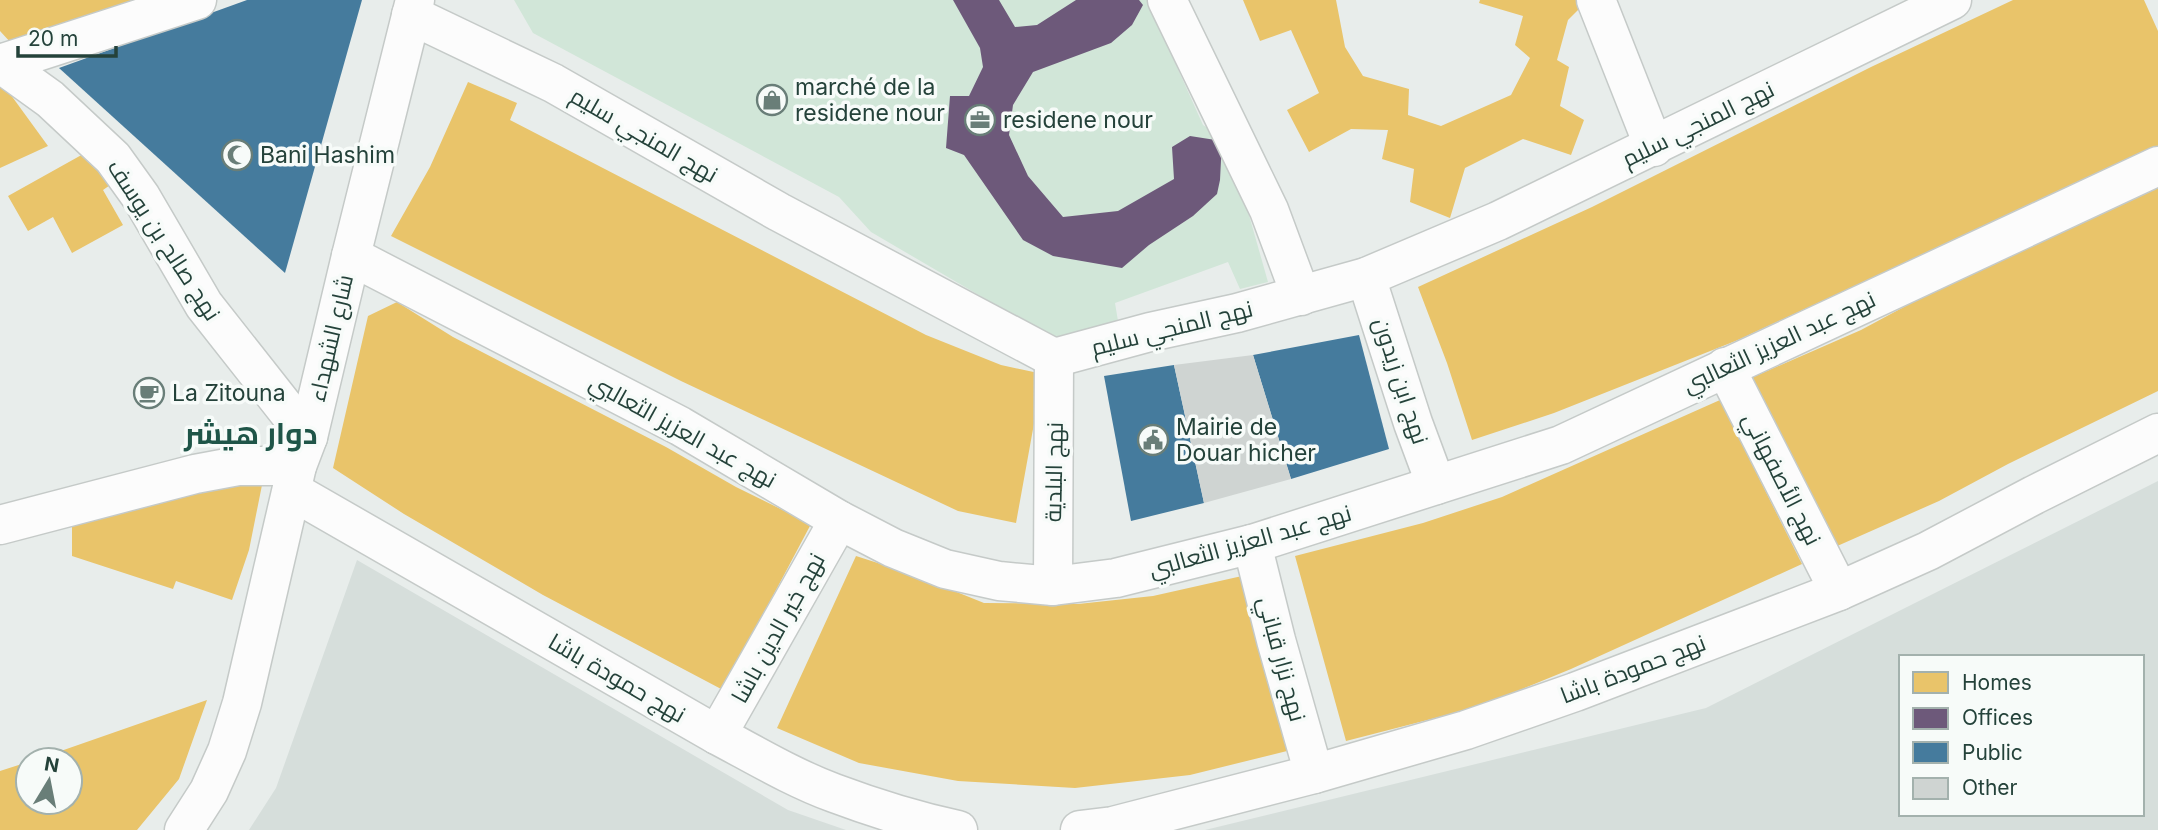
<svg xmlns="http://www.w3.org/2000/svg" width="2158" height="830" font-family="Inter,Cairo,sans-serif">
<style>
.built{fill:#d6dedb;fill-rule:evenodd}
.green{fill:#d1e6d8}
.homes{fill:#e9c46a}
.offices{fill:#6d597a}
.public{fill:#457b9d}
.building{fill:#cfd4d2}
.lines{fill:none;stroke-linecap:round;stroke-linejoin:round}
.minor-casing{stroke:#c5cac8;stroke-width:41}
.minor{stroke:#fcfcfc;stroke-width:38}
.labels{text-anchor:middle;stroke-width:7;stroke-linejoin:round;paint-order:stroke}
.poi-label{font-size:23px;fill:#24423a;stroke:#f7fbf9;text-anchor:start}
.street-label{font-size:23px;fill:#24423a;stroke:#f7fbf9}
.district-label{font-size:30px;font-weight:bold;fill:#1f5548;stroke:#f7fbf9}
</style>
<rect width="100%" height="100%" fill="#e8edeb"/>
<g class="built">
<path d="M2158,481V830H1205L1706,708ZM1901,657H2142V814H1901Z"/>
<path d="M357,560L788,810L846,830H249L276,788Z"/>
</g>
<path class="green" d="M514,0H1147L1203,125L1228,141L1268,282L1240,289L1228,262L1115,303L1119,327L1052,338L871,232L839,197L533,33Z"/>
<g class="homes">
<path d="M0,0H148V1L85,16L12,44L0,31Z"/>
<path d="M1243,0H1336L1345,47L1363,76L1409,89L1408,115L1441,126L1511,95L1530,58L1515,45L1523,16L1479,3L1480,0H1588L1568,20L1557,60L1569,67L1560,106L1584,120L1571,155L1523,139L1465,168L1450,218L1410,202L1414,169L1382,159L1388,130L1351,129L1309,152L1287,110L1319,93L1291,30L1260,41Z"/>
<path d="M2013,0H2144L2158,31V146L1738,340L1554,413L1472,440L1447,363L1418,287L1592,207L1871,67Z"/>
<path d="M0,80L48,146L0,168Z"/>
<path d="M468,82L517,103L510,120L926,335L1001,365L1043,374L1016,523L958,511L681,381L391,236L430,167Z"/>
<path d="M94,148L113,183L103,190L123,225L72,253L53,217L28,231L8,196Z"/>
<path d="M2158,187V391L2008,464L1939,501L1826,551L1751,378L1861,330L1928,294Z"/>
<path d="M397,302L453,337L666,447L736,487L811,524L723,690L543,595L404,514L333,468L368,316Z"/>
<path d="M1720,400L1802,564L1571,669L1478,707L1346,741L1295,556L1423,523L1502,497Z"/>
<path d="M263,480L249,550L232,600L176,581L173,589L72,556V518Z"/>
<path d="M856,556L912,574L984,603L1078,604L1153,596L1242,576L1287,751L1190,775L1075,788L958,781L859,763L777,728Z"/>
<path d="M207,700L179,779L137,830H0V771L28,762V802H70V760H35Z"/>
</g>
<path class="offices" d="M953,0H999L1015,27L1037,25L1076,0H1139L1143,5L1132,25L1111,43L1033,72L1013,105L1009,135L1028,176L1063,217L1118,211L1174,179L1172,147L1190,136L1222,141L1220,180L1217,194L1193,216L1149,245L1122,268L1053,256L1023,240L964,155L946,148L950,96H969L983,67L980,48Z"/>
<g class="public">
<path d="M247,0H362L285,273L59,68Z"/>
<path d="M1359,335L1389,449L1291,479L1253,355Z"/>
<path d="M1174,365L1204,503L1131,521L1104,376Z"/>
</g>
<path class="building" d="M1253,355L1291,479L1204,503L1174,365Z"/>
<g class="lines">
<g class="minor-casing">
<g id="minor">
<path d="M1167,0L1269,210L1301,296"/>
<path d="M1596,0L1654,147"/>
<path d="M411,15L553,83L779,212L1054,358L1150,332L1237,313L1366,277L1498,221L1952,0"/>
<path d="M0,63L50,99L113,158L141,197L204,305L308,437"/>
<path d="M0,64L197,0"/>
<path d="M351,256L680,426L839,520L893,548L945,569L999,581L1053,586L1116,578L1252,544L1561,445L2158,166"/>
<path d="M1366,277L1413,423L1436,485"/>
<path d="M1725,367L1839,591"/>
<path d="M292,491L717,735C755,755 793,778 834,793C874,808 916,821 958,830"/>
<path d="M0,525L195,474L238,466H297"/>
<path d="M1252,544L1276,640L1314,774"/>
<path d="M1053,586L1054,358"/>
<path d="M717,735L839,520"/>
<path d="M184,830L209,791L227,751L242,703L297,466L308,437L351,256L415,0"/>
<path d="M1080,830L1113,826L1314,774L1466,730L1575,692L1839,591L1928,551L2034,495L2158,433"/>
</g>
</g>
<use href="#minor" class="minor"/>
</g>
<defs>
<g id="shop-ring" transform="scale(1.575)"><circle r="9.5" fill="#f7fbf9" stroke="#697e78" stroke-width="1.5"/><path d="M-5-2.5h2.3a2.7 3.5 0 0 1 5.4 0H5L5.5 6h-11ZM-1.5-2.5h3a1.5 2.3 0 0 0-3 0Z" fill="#697e78"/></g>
<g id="office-ring" transform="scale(1.575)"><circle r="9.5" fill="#f7fbf9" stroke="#697e78" stroke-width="1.5"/><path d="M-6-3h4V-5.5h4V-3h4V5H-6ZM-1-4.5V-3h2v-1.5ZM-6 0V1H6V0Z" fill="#697e78"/></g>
<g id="mosque-ring" transform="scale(1.575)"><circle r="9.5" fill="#f7fbf9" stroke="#697e78" stroke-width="1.5"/><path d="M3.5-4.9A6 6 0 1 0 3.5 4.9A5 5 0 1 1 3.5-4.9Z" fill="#697e78"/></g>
<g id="cafe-ring" transform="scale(1.575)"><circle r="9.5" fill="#f7fbf9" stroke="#697e78" stroke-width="1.5"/><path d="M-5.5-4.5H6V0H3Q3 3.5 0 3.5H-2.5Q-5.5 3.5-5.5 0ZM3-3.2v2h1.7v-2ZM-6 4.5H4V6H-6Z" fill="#697e78"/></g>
<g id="civic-ring" transform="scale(1.575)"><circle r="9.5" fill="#f7fbf9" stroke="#697e78" stroke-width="1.5"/><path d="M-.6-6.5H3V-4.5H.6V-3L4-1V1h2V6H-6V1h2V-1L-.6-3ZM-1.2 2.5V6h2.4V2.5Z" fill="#697e78"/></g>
</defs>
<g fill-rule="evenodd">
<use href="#shop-ring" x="772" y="100"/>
<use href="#office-ring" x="980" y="120"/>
<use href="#mosque-ring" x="237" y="155"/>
<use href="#cafe-ring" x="149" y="393"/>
<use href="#civic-ring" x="1153" y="440"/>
</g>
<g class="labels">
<g class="poi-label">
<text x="795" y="95">marché de la<tspan x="795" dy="26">residene nour</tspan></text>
<text x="1003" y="128">residene nour</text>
<text x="260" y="163">Bani Hashim</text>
<text x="172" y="401">La Zitouna</text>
<text x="1176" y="435">Mairie de<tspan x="1176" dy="26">Douar hicher</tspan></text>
</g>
<g class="street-label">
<text transform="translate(1698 124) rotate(-26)" y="8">نهج المنجي سليم</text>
<text transform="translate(644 135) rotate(30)" y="8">نهج المنجي سليم</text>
<text transform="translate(164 240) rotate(57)" y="8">نهج صالح بن يوسف</text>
<text transform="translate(1172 328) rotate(-14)" y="8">نهج المنجي سليم</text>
<text transform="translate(331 338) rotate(-77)" y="8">شارع الشهداء</text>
<text transform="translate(1779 342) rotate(-25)" y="8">نهج عبد العزيز الثعالبي</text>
<text transform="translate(1401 381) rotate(72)" y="8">نهج ابن زيدون</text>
<text transform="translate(683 431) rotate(29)" y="8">نهج عبد العزيز الثعالبي</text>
<text transform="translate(1054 472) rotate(-89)" y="8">نهج البلدية</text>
<text transform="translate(1782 479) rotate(63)" y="8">نهج الأصفهاني</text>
<text transform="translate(1250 541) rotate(-16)" y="8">نهج عبد العزيز الثعالبي</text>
<text transform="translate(778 628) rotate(-61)" y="8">نهج خير الدين باشا</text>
<text transform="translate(1282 659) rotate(75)" y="8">نهج نزار قباني</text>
<text transform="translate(1633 669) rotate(-21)" y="8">نهج حمودة باشا</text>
<text transform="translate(617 678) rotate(30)" y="8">نهج حمودة باشا</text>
</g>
<g class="district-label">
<text x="251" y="444">دوار هيشر</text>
</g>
</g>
<rect x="1899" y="655" width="245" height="161" fill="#f7fbf9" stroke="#a3b1ad" stroke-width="2"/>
<rect x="1913" y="672" width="35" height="21" fill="#e9c46a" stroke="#a3b1ad" stroke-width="2"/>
<text x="1962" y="690" font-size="21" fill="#24423a">Homes</text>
<rect x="1913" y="708" width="35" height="21" fill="#6d597a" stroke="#a3b1ad" stroke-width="2"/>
<text x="1962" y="725" font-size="21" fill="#24423a">Offices</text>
<rect x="1913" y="742" width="35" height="21" fill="#457b9d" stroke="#a3b1ad" stroke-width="2"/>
<text x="1962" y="760" font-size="21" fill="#24423a">Public</text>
<rect x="1913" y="778" width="35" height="21" fill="#cfd4d2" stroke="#a3b1ad" stroke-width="2"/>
<text x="1962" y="795" font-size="21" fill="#24423a">Other</text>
<g transform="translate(49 781) rotate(10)"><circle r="33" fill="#f7fbf9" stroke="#a3b1ad" stroke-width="2"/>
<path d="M0-5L12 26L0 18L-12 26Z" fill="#697e78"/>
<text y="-10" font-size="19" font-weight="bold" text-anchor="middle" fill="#24423a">N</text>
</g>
<path d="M18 46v10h98v-10" fill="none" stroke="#24423a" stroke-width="3.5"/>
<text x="28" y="46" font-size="21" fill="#24423a" stroke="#f7fbf9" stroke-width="5" paint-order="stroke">20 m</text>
</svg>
